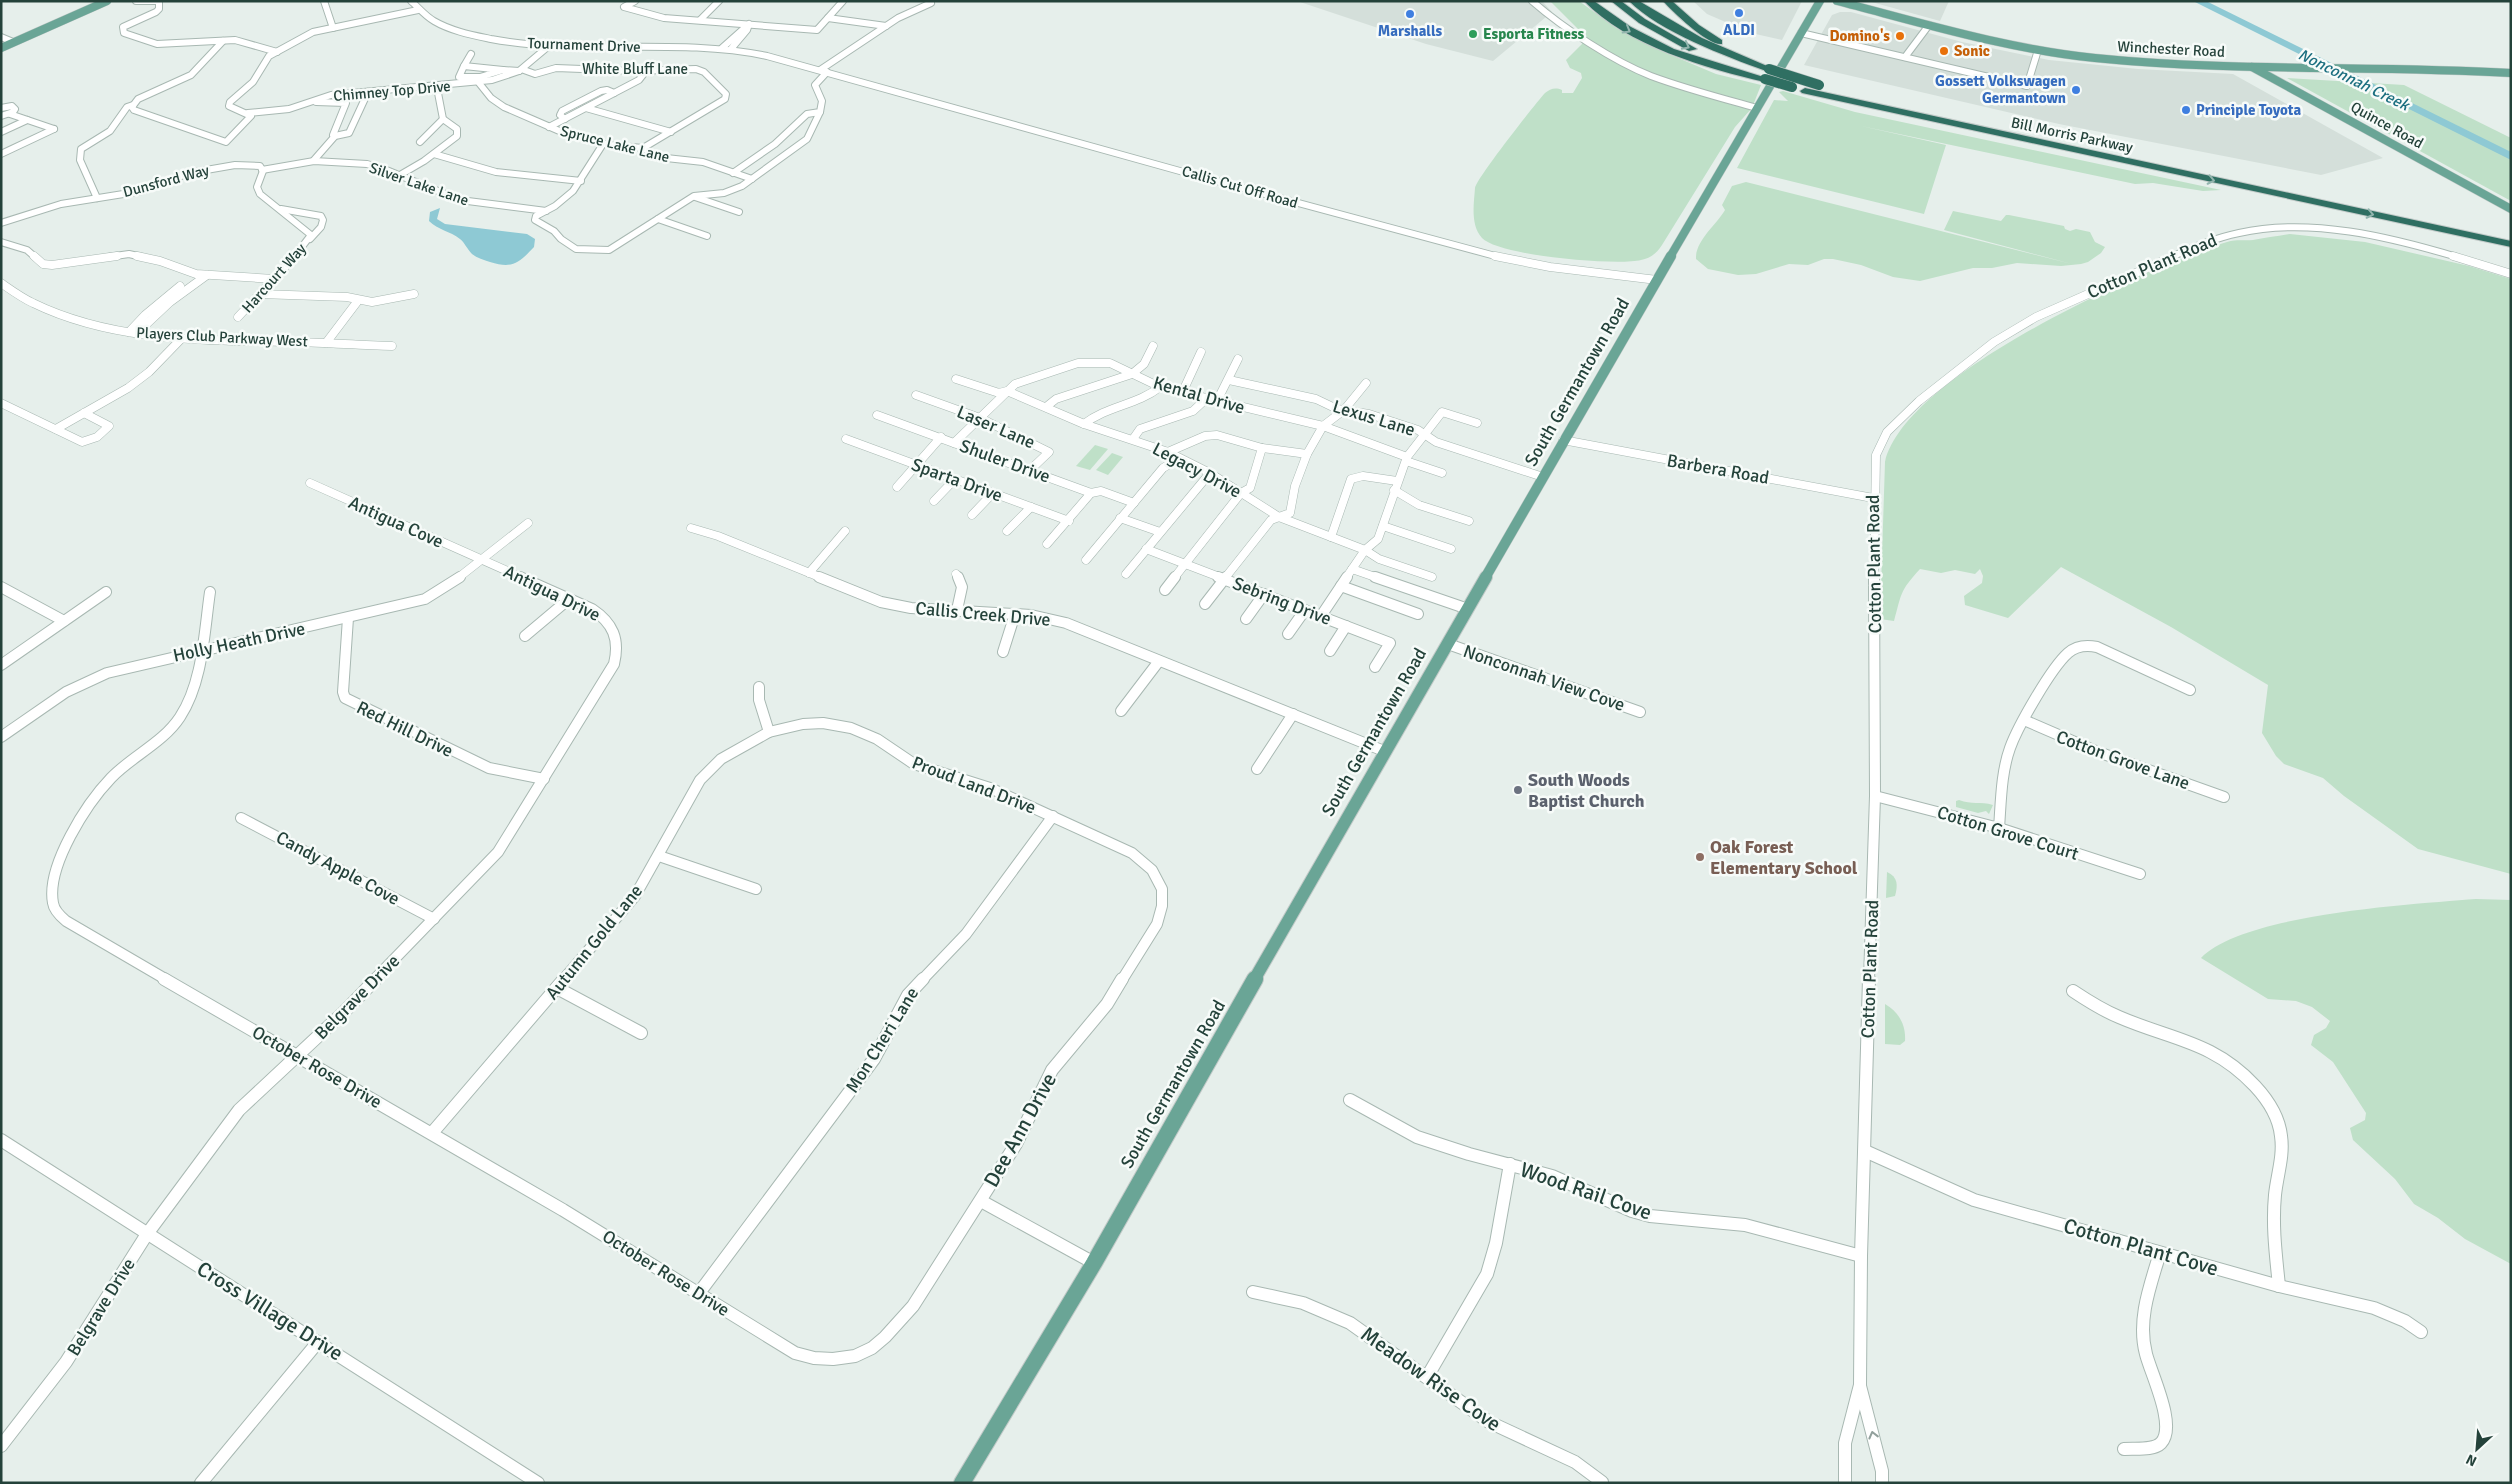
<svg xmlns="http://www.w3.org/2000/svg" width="2512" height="1484" font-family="Signika,sans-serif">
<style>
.built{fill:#d4dfda}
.green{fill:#bfe0c8}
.water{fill:#8ec9d4}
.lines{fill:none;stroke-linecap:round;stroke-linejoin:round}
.river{fill:#8ec9d4;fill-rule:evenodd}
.minor-far3-casing{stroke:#a8b8b2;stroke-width:8}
.minor-far2-casing{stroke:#a8b8b2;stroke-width:9}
.minor-far1-casing{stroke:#a8b8b2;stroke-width:12}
.minor-casing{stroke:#a8b8b2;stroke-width:14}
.major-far3-casing{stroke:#c2cac8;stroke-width:9}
.major-far2-casing{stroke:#c2cac8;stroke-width:11}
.major-far1-casing{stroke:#c2cac8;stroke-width:14}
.major-casing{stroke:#c2cac8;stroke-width:18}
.highway-casing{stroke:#c2cac8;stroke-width:2}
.minor-far3{stroke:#fff;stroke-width:6}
.minor-far2{stroke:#fff;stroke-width:8}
.minor-far1{stroke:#fff;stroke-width:10}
.minor{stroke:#fff;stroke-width:12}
.major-far3{stroke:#6aa596;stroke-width:8}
.major-far2{stroke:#6aa596;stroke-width:10}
.major-far1{stroke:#6aa596;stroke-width:12}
.major{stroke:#6aa596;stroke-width:16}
.highway{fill:#2f6f62;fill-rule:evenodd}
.highway-bridge-casing{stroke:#c2cac8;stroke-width:11;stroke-linecap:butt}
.highway-bridge{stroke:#2f6f62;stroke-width:10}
.oneway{stroke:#93b5ae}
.oneway2{stroke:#92a09c}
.shop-dot{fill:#3f7fe0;stroke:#f7fbf9;stroke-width:2}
.leisure-dot{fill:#2e9e5b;stroke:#f7fbf9;stroke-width:2}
.food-dot{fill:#e8710a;stroke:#f7fbf9;stroke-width:2}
.worship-dot{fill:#6b7280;stroke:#f7fbf9;stroke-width:2}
.education-dot{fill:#8d6e63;stroke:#f7fbf9;stroke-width:2}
.labels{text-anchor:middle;stroke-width:5;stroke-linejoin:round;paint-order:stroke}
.far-shop-label{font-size:15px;font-weight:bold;fill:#366cbe;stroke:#f7fbf9}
.far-leisure-label{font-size:15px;font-weight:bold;fill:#27864d;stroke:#f7fbf9;text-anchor:start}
.far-food-label{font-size:15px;font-weight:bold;fill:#c56008;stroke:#f7fbf9;text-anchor:end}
.far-street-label{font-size:15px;fill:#24423a;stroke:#f7fbf9}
.far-water-label{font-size:16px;font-style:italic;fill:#1c6f80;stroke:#f7fbf9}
.street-label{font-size:18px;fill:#24423a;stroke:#f7fbf9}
.worship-label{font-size:18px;font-weight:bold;fill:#5b616d;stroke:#f7fbf9;text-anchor:start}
.education-label{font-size:18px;font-weight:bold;fill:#785e54;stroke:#f7fbf9;text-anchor:start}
.near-street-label{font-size:21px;fill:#24423a;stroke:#f7fbf9}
</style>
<rect width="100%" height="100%" fill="#e6efeb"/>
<g class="built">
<path d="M1297,1H1542L1552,12L1493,61L1426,44Z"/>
<path d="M1693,1H1802L1782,40L1751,33L1707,14Z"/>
<path d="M1868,1H1949L1940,21Z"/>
<path d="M1840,12H1851L1962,42L2049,60L2138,69L2233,74L2383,158L2321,175L2059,124L1804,65L1832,15Z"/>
</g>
<g class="green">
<path d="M1550,1H1579L1616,28L1652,47L1716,74L1761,85L1752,108L1735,127L1662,245C1657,253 1651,258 1641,260C1617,266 1499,256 1482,238C1470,225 1474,203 1475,188C1476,179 1535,104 1545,93C1550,89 1555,87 1562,90V93H1573L1582,78L1581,73L1570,68L1566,60L1582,44V33Z"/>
<path d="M2287,78L2404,85L2511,138V201Z"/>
<path d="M1783,91L1855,112L2221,190L2203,191L2153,183L2135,184L1861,126L1946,145L1924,214L1737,168L1774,100L1788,101L1779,92Z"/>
<path d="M1746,182L2072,264L1944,230L1953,211L2001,221L2006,215H2009L2064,226L2065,229L2070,231L2076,229L2090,232L2095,242L2105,247L2101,253L2088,262L2081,264L2061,266L2017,263L1992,268H1973L1920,281L1893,277L1861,265L1833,259H1824L1808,265L1789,264L1756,274L1738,275L1708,269L1696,259C1695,241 1717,224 1725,210L1722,205L1732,186Z"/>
<path d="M2290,234L2365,242L2469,266L2511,279V874L2418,849L2344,796L2323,778L2284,764L2276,756L2262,733L2268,685L2171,627L2061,567L2008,618L1965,605L1964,596L1982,583L1983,576L1980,569L1975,574L1955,570L1941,573L1920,569C1899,592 1902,593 1894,621L1880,619L1885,462C1905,374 2145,268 2227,242C2237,239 2244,241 2253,240C2264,238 2278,236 2290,234Z"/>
<path d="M1095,445L1108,449L1090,470L1076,466Z"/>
<path d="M1112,453L1123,457L1108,475L1096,470Z"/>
<path d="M1959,800C1972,805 1980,801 1993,805L1989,814L1986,811L1978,813L1956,807V801Z"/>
<path d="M1887,872C1898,877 1898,885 1895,896L1886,898Z"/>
<path d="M2476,899L2511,900V1264L2465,1239L2438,1218L2414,1204L2395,1179L2353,1140L2350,1128L2365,1120L2366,1113L2333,1062L2311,1045L2314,1035L2326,1028L2330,1021L2312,1007L2296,1001L2268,999L2201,958C2242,914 2414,904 2476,899Z"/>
<path d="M1885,1004C1899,1012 1906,1025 1905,1041L1900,1045L1885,1044Z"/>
</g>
<path class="water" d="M440,208L437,219L445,224L527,234L535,239L534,247C519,263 513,269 490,262C484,260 477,258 472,254C467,249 465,243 460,239C450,231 438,230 429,221L430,212Z"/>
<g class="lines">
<path class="river" d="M2193,1H2206L2511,152V160Z"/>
<g class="minor-far3-casing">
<g id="minor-far3">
<path d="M136,1H158"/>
<path d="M159,1V9L156,12L123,27L124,33L157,44L235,40L277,52"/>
<path d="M324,1L333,28"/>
<path d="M411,1C418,7 425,16 434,21C451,31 472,35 491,39C582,56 677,37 767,56L1187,173L1499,257"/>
<path d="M635,1L624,7L664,18L817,30L843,1"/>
<path d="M1532,1C1563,28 1613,61 1651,76C1686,89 1721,98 1757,108"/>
<path d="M828,18L886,26"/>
<path d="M700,20L719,1"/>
<path d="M1801,33L2027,86L2038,50"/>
<path d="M1,37L13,42"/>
<path d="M223,41L191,75L138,99L132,107L134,110L226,142L251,116L229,106L230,102L253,82L269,56L313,32L418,10"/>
<path d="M722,48L749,24L747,30L731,49"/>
<path d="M1905,57L1929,25"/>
<path d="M464,66L471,54"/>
<path d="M464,66L503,70L480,77H459Z"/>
<path d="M503,70L519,71"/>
<path d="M524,70L535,74L556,68L634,71L696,69L704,72L726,94L725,99L643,148"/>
<path d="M820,70L898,18L931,3"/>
<path d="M479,83L491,98L504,107L564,133L609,145L643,148L657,157L703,162L752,179"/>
<path d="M316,102L346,103L333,135L335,136"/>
<path d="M1,108L12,106L15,109L13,112L1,116"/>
<path d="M586,108L671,132"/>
<path d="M248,113L289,109L331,95L492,80L519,71L550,45"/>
<path d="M10,114L54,129"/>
<path d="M565,119L560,115L562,111L601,91L607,90L614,93"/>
<path d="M549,127L639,80L646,71"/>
<path d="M1,132L27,120"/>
<path d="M420,142L443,119"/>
<path d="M603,144L573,191L555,206L536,216L535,220L554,231L561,239L576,249L609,250L694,196L724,193L742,186L807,139L820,112"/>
<path d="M1,154L54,129"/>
<path d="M434,154L496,172L581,181"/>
<path d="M314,160L335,136L349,133L368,92"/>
<path d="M262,170L314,161L367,164L384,169L460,200L546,211"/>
<path d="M733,173L775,144L807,114L820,112L822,101L815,85L827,72"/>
<path d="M400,175L424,161L457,136V129L443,119L438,93L442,86"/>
<path d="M695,197L739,212"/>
<path d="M97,198L80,160L81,149L110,131L127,107L133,105"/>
<path d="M281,209L321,216L323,220L321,227L310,239"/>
<path d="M658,219L707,236"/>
<path d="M1,223L61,204L142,191L189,173L235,165L260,166L263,171L257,187L260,194L311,235L294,257"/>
<path d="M1,242L27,250L35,257"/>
<path d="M108,257L129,254L142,257"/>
<path d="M2171,257C2194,247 2215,238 2239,233C2310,217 2390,237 2457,257"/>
</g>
</g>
<g class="minor-far2-casing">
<g id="minor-far2">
<path d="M34,256L43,264L52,265L117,256"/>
<path d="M137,256L160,261L196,274L274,279"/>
<path d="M1495,256L1550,267L1657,280"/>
<path d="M2453,256L2511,274"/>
<path d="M1,283C11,290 22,298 33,303C115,343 209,340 297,342C329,343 360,345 392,346"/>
<path d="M260,294L347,297L372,302L414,294"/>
<path d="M238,317L295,256"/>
<path d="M129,332L145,315L180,286"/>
<path d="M137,333L170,302L207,275"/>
<path d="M326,343L357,302"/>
<path d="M956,379L999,393L1007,391L1084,424L1168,452L1210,473L1279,517L1365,550L1379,559L1432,577"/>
<path d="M1229,380L1316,399L1337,409L1369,414L1418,430L1436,442L1543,477"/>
<path d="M1183,391L1201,352"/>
<path d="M916,395L980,418L1049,452L1030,470"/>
<path d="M1213,400L1219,397L1238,359"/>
<path d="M1,403L82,442L97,437L109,426L84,413"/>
<path d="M1046,407L1056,399L1132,374L1144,364L1153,346"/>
<path d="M877,415L1091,493L1101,491L1134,503"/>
<path d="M1084,424C1107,406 1137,405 1160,387"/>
<path d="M56,429L128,388L149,372L182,338"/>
<path d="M846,439L1069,521"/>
<path d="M1133,439L1140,429L1193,411L1207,398"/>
<path d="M1563,440L1873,498"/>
<path d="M954,443L1015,384L1078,363H1110L1160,387L1323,426L1407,457"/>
<path d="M1168,452L1205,436L1217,435L1262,448L1307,454"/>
<path d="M1406,461L1442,473"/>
<path d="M310,483L523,578"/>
<path d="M897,487L941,437"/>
<path d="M1394,490L1419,505L1469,521"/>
<path d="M934,501L955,479"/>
<path d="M972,515L993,493"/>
<path d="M1120,518L1160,532"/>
<path d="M1383,526L1451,549"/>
<path d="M691,528L718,536L822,578"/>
<path d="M1007,531L1031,507"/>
<path d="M1331,537L1351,479L1363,476L1397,481"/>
<path d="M1047,544L1091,493"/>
<path d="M1146,549L1222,578"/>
<path d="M1086,560L1163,468L1178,459"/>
<path d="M1352,569L1378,578"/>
<path d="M809,573L845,531"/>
<path d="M956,574L959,578"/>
<path d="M1126,574L1210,473"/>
<path d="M458,578L528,523"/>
<path d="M1174,578L1241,493L1250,488L1262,448"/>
<path d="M1225,578L1271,520L1290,513L1295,486L1307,454L1323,426L1344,410L1366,383"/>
<path d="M1346,578L1365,550L1378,539L1407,457L1442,412L1477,423"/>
<path d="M1874,578L1876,455L1887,432L1919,401L1994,342L2036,317L2174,256"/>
</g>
</g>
<g class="minor-far1-casing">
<g id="minor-far1">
<path d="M819,577L881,602L911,608L1031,615L1066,623L1384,751"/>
<path d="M1218,577L1390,643L1375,667"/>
<path d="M1375,577L1468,609"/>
<path d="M1341,586L1418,614"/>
<path d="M1,587L64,621"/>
<path d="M1165,590L1175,577"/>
<path d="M1205,604L1226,577"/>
<path d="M957,610L962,587L958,577"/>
<path d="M1321,616L1347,577"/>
<path d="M348,618L343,692L345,698L489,768L544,779"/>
<path d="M1246,619L1264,594"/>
<path d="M1288,634L1305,610"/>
<path d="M525,636L569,599"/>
<path d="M1448,644L1640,712"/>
<path d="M1330,651L1346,626"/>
<path d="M1003,652L1015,614"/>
<path d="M1,665L106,592"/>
<path d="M759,687V700L769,732"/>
<path d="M1121,711L1159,661"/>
<path d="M2024,720L2098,752L2224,797"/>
<path d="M1,737L66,692L107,673L425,599L460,577"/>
<path d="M1257,769L1293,714"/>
<path d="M1875,796L1999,828L2140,874"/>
<path d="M241,818L434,919"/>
<path d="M1999,828C2001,802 2001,773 2010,748C2018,726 2051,668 2068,653C2076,646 2087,645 2097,647L2190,690"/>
<path d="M659,856L756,889"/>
<path d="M167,980L66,921C60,916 54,910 53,903C46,866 87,803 111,778C132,756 163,743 180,717C203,682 204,633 210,592"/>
<path d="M374,980L498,852L614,664C620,639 613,623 592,609L520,577"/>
<path d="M563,980L635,896L700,780L721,759L769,732L803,724L823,723L851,728L877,739L914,764L990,788L1132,853L1152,870L1162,889V906L1157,924L1122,980"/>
<path d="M922,980L966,934L1053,816"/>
<path d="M1869,980L1875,796L1874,577"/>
</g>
</g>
<g class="minor-casing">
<g id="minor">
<path d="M164,979L563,1210L795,1353L814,1358L833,1359L855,1356L872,1348L885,1337L913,1306L1016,1144L1052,1070L1107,1004L1122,979"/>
<path d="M557,988L641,1033"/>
<path d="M2073,991C2088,1001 2102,1010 2119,1017C2172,1040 2213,1041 2255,1086C2268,1100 2279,1117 2281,1136C2284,1156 2277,1175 2275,1195C2272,1226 2276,1256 2279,1286"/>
<path d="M1350,1100L1417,1137L1469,1154L1552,1176L1632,1211L1650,1216L1745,1225L1861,1256"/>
<path d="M432,1133L564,979"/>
<path d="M1,1140L538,1483"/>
<path d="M1865,1151L1974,1200L2279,1286L2374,1308L2405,1321L2421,1332"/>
<path d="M981,1201L1094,1263"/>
<path d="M1253,1292L1303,1303L1350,1323L1489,1422L1575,1462L1602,1482"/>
<path d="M699,1293L874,1059L908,995L923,979"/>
<path d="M1427,1377L1487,1274L1496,1243L1510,1164"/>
<path d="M1860,1386L1882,1471V1483"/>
<path d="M1,1446L66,1362L147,1234L239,1110L344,1012L376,979"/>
<path d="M2124,1449C2135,1448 2153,1451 2161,1443C2177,1426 2151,1374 2146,1354C2137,1320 2150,1286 2160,1253"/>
<path d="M201,1483L318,1342"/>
<path d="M1845,1483V1443L1860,1385L1861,1256L1869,979"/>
</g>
</g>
<g class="major-far3-casing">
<g id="major-far3">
<path d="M1837,1C1922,23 2007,49 2095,58C2233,72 2373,65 2511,73"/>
<path d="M1,48L107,1"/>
<path d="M2252,67L2511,209"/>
<path d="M1670,257L1820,1"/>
</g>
</g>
<g class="major-far2-casing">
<path id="major-far2" d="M1485,578L1671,256"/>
</g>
<g class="major-far1-casing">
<path id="major-far1" d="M1254,980L1486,577"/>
</g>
<g class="major-casing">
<path id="major" d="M962,1483L1094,1263L1255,979"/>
</g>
<g class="highway-casing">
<g id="highway">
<path d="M1584,1H1594L1631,27L1674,49L1770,79L1765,82C1707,69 1626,45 1584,1Z"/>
<path d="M1611,1H1621L1645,19L1697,49L1689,51L1639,23Z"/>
<path d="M1629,1H1639L1702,38L1774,69L1766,71C1725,56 1660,32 1629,1Z"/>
<path d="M1663,1H1672L1699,25L1722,40V44C1708,46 1673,12 1663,1Z"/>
<path d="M1805,88L2511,241V247L1802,93L1800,91Z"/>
</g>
</g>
<use href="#minor-far3" class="minor-far3"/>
<use href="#minor-far2" class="minor-far2"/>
<use href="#minor-far1" class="minor-far1"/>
<use href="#minor" class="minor"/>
<use href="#major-far3" class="major-far3"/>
<use href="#major-far2" class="major-far2"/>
<use href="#major-far1" class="major-far1"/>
<use href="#major" class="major"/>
<use href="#highway" class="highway"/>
<g class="highway-bridge-casing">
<g id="highway-bridge">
<path d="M1769,69L1819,85"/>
<path d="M1765,79L1792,87"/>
</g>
</g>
<use href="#highway-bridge" class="highway-bridge"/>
</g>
<defs><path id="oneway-chevron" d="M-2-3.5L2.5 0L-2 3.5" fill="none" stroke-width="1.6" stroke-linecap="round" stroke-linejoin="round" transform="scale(1.25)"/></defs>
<g class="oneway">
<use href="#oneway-chevron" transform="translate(1627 30) rotate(30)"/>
<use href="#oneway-chevron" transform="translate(1686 46) rotate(28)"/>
<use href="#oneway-chevron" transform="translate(2211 180) rotate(12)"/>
<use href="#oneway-chevron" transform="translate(2370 214) rotate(12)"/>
</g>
<use class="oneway2" href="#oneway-chevron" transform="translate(1873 1435) rotate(-104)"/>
<g class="shop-dot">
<circle cx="1739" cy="13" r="5"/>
<circle cx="1410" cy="14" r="5"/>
<circle cx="2076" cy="90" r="5"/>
<circle cx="2186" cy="110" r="5"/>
</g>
<circle class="leisure-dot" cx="1473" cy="34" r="5"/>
<g class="food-dot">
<circle cx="1900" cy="36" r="5"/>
<circle cx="1944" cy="51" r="5"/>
</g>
<circle class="worship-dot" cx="1518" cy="790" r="5"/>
<circle class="education-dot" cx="1700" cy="857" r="5"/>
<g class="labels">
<g class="far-shop-label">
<text x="1739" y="35">ALDI</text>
<text x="1410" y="36">Marshalls</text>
<text x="2066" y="86" text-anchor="end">Gossett Volkswagen<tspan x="2066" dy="17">Germantown</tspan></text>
<text x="2196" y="115" text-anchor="start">Principle Toyota</text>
</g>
<g class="far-leisure-label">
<text x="1483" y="39">Esporta Fitness</text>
</g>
<g class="far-food-label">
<text x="1890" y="41">Domino's</text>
<text x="1954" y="56" text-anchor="start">Sonic</text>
</g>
<g class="far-street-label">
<text transform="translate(584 45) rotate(2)" y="5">Tournament Drive</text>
<text transform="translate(2171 49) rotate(3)" y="5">Winchester Road</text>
<text x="635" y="74">White Bluff Lane</text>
<text transform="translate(392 91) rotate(-5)" y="5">Chimney Top Drive</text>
<text transform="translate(2387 125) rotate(29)" y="5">Quince Road</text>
<text transform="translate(2072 135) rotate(12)" y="5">Bill Morris Parkway</text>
<text transform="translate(615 144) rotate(14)" y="5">Spruce Lake Lane</text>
<text transform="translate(166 181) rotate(-15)" y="5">Dunsford Way</text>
<text transform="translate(419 184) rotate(19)" y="5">Silver Lake Lane</text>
<text transform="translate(1240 187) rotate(16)" y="5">Callis Cut Off Road</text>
<text transform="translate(274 278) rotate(-48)" y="5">Harcourt Way</text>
<text transform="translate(222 337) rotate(3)" y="5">Players Club Parkway West</text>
</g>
<g class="far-water-label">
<text transform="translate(2354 79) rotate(26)" y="6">Nonconnah Creek</text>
</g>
<g class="street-label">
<text transform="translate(2152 266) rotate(-23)" y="6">Cotton Plant Road</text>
<text transform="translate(1577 382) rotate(-60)" y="6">South Germantown Road</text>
<text transform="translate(1199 395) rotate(16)" y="6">Kental Drive</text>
<text transform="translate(1374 418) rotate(17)" y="6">Lexus Lane</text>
<text transform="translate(996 427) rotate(23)" y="6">Laser Lane</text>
<text transform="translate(1005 461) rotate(20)" y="6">Shuler Drive</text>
<text transform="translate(1718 469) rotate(10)" y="6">Barbera Road</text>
<text transform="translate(1197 470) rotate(28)" y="6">Legacy Drive</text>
<text transform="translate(957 480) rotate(20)" y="6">Sparta Drive</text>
<text transform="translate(396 522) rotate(24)" y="6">Antigua Cove</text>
<text transform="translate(1874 564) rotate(-91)" y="6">Cotton Plant Road</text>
<text transform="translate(552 593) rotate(26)" y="6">Antigua Drive</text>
<text transform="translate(1282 601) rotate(21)" y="6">Sebring Drive</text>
<text transform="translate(983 614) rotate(5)" y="6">Callis Creek Drive</text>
<text transform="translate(239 642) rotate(-12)" y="6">Holly Heath Drive</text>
<text transform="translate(1544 678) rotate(19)" y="6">Nonconnah View Cove</text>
<text transform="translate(405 729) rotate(26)" y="6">Red Hill Drive</text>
<text transform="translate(1374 732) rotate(-60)" y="6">South Germantown Road</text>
<text transform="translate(2123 760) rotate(20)" y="6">Cotton Grove Lane</text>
<text transform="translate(974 785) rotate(21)" y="6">Proud Land Drive</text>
<text transform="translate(2008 833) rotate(17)" y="6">Cotton Grove Court</text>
<text transform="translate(338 868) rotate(28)" y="6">Candy Apple Cove</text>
<text transform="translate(594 942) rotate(-51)" y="6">Autumn Gold Lane</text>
<text transform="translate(1870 969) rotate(-88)" y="6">Cotton Plant Road</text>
<text transform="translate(357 997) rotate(-45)" y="6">Belgrave Drive</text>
<text transform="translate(882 1040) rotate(-58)" y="6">Mon Cheri Lane</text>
<text transform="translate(317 1067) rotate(30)" y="6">October Rose Drive</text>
<text transform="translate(1173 1084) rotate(-60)" y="6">South Germantown Road</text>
<text transform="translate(666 1273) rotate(32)" y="6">October Rose Drive</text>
<text transform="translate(101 1307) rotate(-58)" y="6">Belgrave Drive</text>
</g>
<g class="worship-label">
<text x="1528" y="786">South Woods<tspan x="1528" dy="21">Baptist Church</tspan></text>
</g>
<g class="education-label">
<text x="1710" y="853">Oak Forest<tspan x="1710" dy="21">Elementary School</tspan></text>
</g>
<g class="near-street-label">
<text transform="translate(1020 1130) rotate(-61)" y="7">Dee Ann Drive</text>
<text transform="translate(1586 1191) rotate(19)" y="7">Wood Rail Cove</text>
<text transform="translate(2141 1247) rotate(16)" y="7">Cotton Plant Cove</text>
<text transform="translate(270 1311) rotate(32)" y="7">Cross Village Drive</text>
<text transform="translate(1431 1379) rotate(35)" y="7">Meadow Rise Cove</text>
</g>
</g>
<rect width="2512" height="1484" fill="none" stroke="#24423a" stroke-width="5"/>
<g transform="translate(2477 1449) rotate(206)" stroke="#f7fbf9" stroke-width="4" paint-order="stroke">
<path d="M0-4L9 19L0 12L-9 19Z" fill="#24423a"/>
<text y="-8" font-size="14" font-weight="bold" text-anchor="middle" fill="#24423a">N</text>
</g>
</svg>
